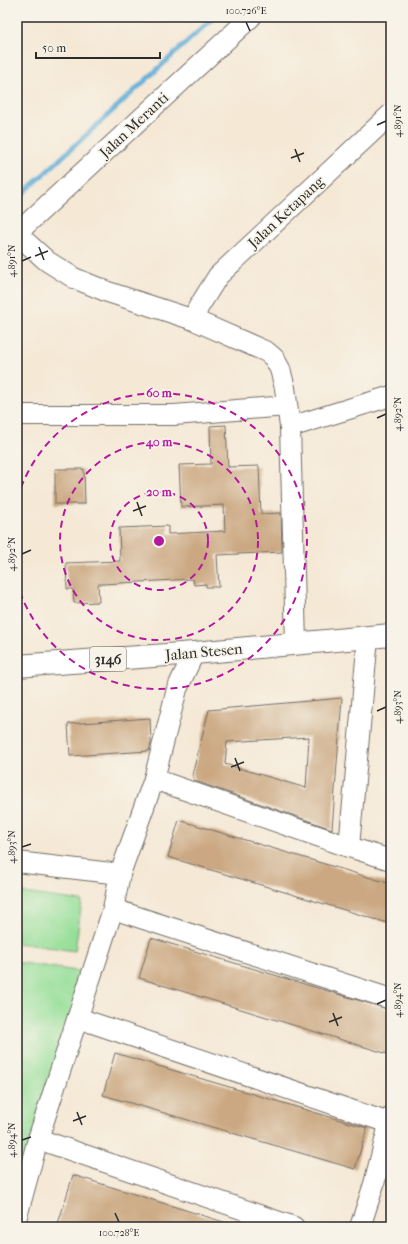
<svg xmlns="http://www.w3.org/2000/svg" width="408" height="1244" font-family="'IM FELL French Canon',serif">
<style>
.green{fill:#96df99;stroke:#608562}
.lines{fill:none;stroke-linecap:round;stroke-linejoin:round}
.stream{stroke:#5cabd6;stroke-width:5}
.building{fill:#cba882;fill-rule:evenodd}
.minor-casing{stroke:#726d66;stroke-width:22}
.major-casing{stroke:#726d66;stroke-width:24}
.minor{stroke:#fff;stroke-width:20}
.major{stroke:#fff;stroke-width:22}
.ticks{fill:none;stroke:#2b2b2b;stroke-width:1.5}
.ring{fill:none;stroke:#b5179e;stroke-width:2;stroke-dasharray:7 5}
.labels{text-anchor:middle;stroke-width:3.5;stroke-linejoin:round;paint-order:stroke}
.shield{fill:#f7f3e8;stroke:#686764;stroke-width:1}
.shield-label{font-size:14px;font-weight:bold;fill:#2b2b2b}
.street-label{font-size:15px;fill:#2b2b2b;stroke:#f7f3e8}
.centre{fill:#b5179e;stroke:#f7f3e8;stroke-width:2}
.ring-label{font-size:12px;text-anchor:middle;font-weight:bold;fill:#b5179e;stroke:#f7f3e8;stroke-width:3.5;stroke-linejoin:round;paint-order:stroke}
.neatline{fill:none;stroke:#2b2b2b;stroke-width:1.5}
.ticks-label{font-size:10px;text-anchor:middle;fill:#2b2b2b}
</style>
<rect width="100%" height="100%" fill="#f7f3e8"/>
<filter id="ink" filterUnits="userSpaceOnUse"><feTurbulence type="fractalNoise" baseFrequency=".025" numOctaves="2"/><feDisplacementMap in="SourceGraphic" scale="8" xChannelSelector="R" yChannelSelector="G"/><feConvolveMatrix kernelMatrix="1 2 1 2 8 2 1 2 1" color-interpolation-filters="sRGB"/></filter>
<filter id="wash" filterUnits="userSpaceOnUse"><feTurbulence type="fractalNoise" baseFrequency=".012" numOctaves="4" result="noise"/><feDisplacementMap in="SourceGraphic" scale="16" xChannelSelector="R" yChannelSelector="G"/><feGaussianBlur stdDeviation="0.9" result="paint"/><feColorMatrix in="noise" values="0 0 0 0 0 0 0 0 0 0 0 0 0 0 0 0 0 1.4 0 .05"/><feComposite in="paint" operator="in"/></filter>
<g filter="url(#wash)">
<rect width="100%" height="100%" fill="#f5e8d5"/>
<g class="green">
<path d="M17,892L82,901L75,951L17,943Z"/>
<path d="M17,962L97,974L17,1221Z"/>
</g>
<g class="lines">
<path class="stream" d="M18,198L214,17"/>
</g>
<g id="blocks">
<g class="building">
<path d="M226,425L228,467L259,466L261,514L281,513L282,552L217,555L219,587H206V584L194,585L193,579L103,584H98L99,602L74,603L73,589H67L66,563L120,561L119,528L168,526V534L225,531L224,505L181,507L179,465L211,464L210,426Z"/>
<path d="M55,469H84L85,504H55Z"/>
<path d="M342,698L332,829L195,781L192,775L209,710ZM309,737L306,788L225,764L227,742Z"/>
<path d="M150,718L151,743L149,751L70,756L68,724Z"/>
<path d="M179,820L391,884V924L168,857Z"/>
<path d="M151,938L391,1010V1055L139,978Z"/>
<path d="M115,1053L367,1128L355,1169L103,1095Z"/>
<path d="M73,1175L230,1224V1227H57Z"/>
</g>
</g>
</g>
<g filter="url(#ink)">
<use href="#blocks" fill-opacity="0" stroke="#726d66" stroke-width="1"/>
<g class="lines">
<g class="minor-casing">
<g id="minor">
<path d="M17,233L251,17"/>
<path d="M17,234L47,261L74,278L108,292L194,320L267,352L274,358L280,369L285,388L290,427L296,643"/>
<path d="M194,320L198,308L218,276L391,114"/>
<path d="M17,415H174L287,406"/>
<path d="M290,427L391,396"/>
<path d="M154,779L349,847L391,860"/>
<path d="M349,847L368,637"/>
<path d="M17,862L120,874"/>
<path d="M113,909L391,999"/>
<path d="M78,1018L389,1123"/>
<path d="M38,1139L294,1227"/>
<path d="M17,1216L38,1139L113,909L120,874L154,779L177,689L194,653"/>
<path d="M360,1227L374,1184L391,1117"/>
</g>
</g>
<g class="major-casing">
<path id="major" d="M17,666L194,653L391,635"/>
</g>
<use href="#minor" class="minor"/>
<use href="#major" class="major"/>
</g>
</g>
<path class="ticks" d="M246,22L250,31M377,125L386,121M295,149L300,162M291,158L304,153M39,247L44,260M35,256L48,251M22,261L31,257M377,418L386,414M137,502L142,516M133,511L146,506M22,554L31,550M377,711L386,707M235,758L240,771M231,767L244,762M22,847L31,844M377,1004L386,1000M333,1013L338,1026M329,1022L342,1017M77,1112L82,1125M73,1121L86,1116M22,1140L31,1137M115,1213L119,1222"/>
<g class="ring">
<circle cx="159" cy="541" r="49"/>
<circle cx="159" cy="541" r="99"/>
<path d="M17 499A148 148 0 1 1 17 583"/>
</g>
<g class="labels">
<rect class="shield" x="90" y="647" width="36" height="24" rx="3"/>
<g class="shield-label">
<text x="108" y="664">3146</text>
</g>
<g class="street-label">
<text transform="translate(134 125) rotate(-43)" y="5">Jalan Meranti</text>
<text transform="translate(286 212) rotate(-43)" y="5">Jalan Ketapang</text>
<text transform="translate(204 652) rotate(-5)" y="5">Jalan Stesen</text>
</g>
</g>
<circle cx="159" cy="541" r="6" class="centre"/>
<g class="ring-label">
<text x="159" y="397">60 m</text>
<text x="159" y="446">40 m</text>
<text x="159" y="496">20 m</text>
</g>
<rect width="408" height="1244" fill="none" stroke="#f7f3e8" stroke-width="44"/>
<path d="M36 52v6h124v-6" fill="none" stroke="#2b2b2b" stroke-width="2"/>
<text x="42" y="52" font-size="12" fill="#2b2b2b" stroke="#f7f3e8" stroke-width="3" paint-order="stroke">50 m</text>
<rect x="22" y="22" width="364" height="1200" class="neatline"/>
<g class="ticks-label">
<text x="246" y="14">100.726°E</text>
<text transform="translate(397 121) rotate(-90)" y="4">4.891°N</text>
<text transform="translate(11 261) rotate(-90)" y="4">4.891°N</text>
<text transform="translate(397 414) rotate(-90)" y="4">4.892°N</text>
<text transform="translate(11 554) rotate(-90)" y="4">4.892°N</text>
<text transform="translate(397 707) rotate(-90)" y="4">4.893°N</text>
<text transform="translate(11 847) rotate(-90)" y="4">4.893°N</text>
<text transform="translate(397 1000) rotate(-90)" y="4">4.894°N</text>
<text transform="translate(11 1140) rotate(-90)" y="4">4.894°N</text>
<text x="119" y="1236">100.728°E</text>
</g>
</svg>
